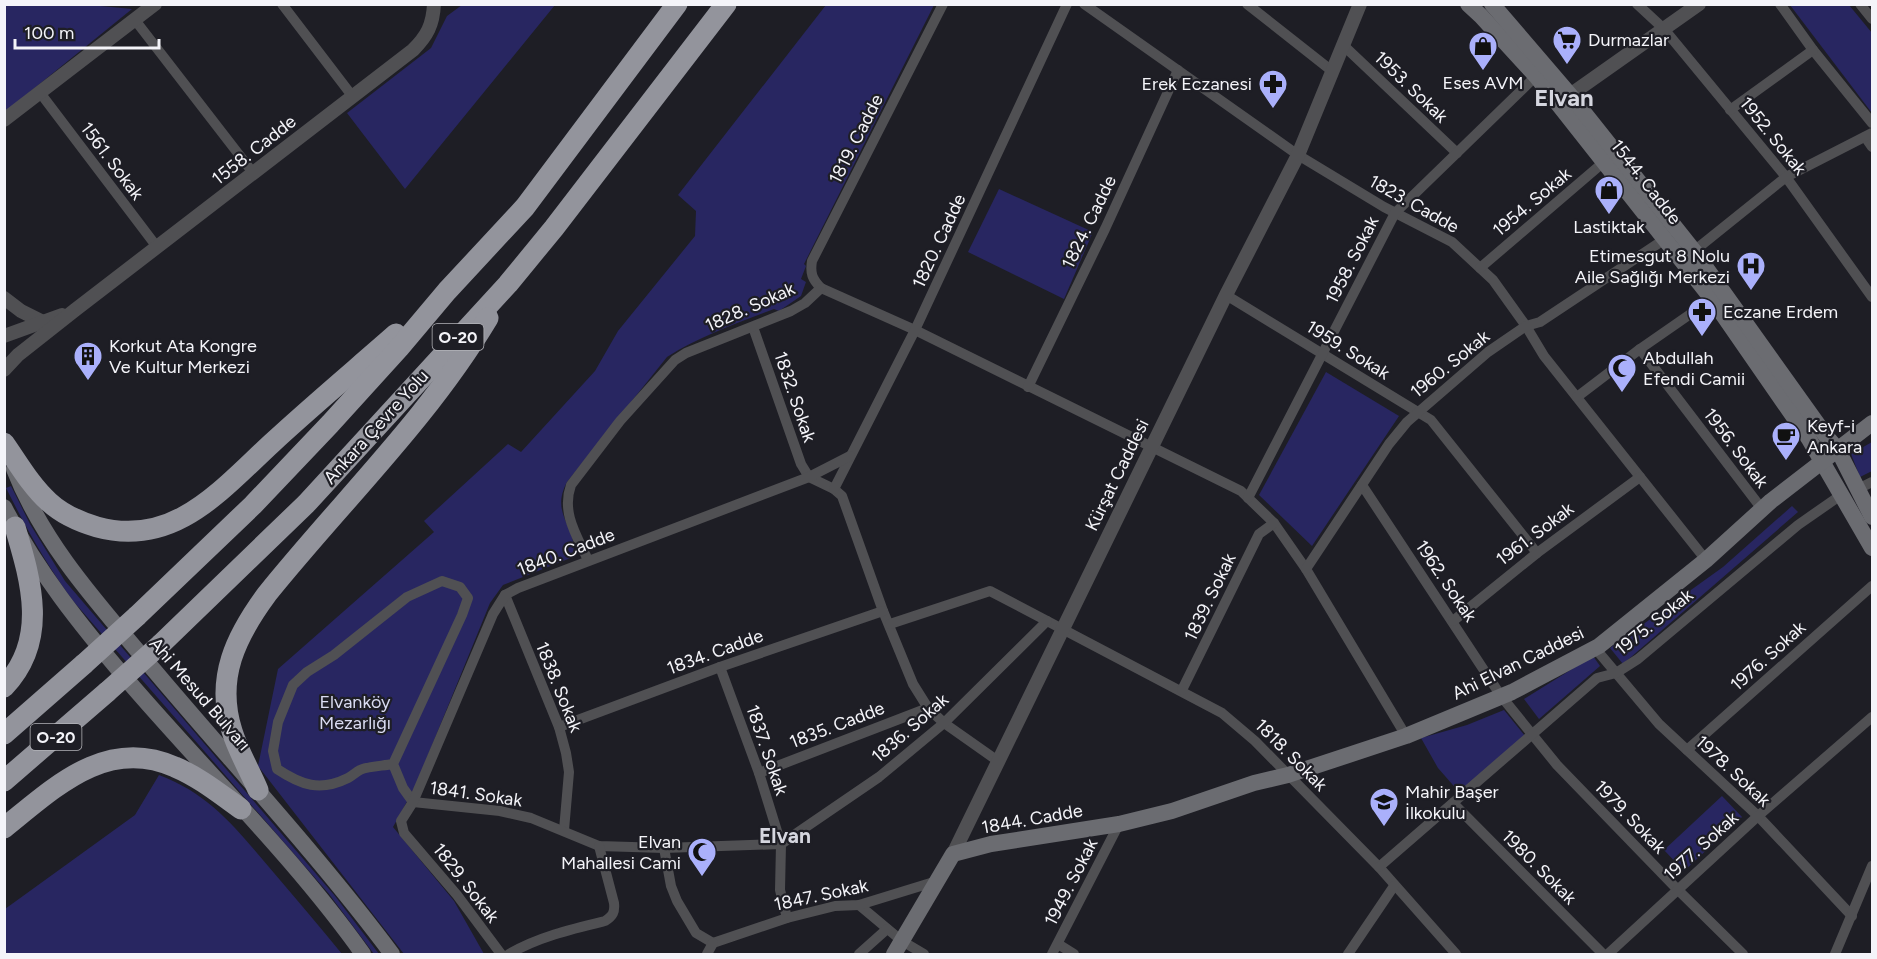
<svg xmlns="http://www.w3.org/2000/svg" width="1877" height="959" font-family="Figtree,sans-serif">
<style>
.green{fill:#282661}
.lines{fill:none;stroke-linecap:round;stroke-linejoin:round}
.minor{stroke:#505053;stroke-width:10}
.tertiary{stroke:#505053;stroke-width:14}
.secondary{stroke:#6b6c71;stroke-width:16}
.motorway{stroke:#93949c;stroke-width:21}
.motorway-bridge{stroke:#93949c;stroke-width:21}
.labels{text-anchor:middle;stroke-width:4.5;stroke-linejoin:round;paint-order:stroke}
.shield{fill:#1e1e25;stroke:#b4b4b9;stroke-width:1.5}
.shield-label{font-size:16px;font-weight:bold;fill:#f4f4f9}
.poi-label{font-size:18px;fill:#f4f4f9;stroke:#1e1e25;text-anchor:start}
.street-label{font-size:18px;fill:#f4f4f9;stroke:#1e1e25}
.park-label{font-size:18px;fill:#dadcf2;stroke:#1e1e25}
.quarter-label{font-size:21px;font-weight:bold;fill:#d5d6df;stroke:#1e1e25}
.district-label{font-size:24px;font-weight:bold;fill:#d5d6df;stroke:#1e1e25}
</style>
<rect width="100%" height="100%" fill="#1e1e25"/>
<g class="green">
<path d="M80,4L132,9L5,112V5Z"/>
<path d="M462,5H555L405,189L347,113L431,48L447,16Z"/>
<path d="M826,5H934L804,264L806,266L801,279L806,282L801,296L779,311L774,309C738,323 700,336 667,357L567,482C549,516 579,526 573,557L503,585L490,603L415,787L393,827L454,901L484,954H404L258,766L278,669L434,532L424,521L508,444L521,452L595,371L618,331L695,236L696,211L678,195Z"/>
<path d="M1790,5H1849L1872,33V113Z"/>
<path d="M999,189L1093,232L1064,299L968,252Z"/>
<path d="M1326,372L1399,416L1312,546L1259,495Z"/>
<path d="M1872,442V471L1860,477L1851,454Z"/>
<path d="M11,486L30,524L65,581L335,896L379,954H374L329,894L74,602C47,566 26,528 6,488Z"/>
<path d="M1792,506L1798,512L1623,664L1610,648L1723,567Z"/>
<path d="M1593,656L1600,666L1539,719L1524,699Z"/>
<path d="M1504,710L1525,736L1459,792L1438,768L1421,738L1467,725Z"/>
<path d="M159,775C212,795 238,831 274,873C297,900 320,927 342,954H5V909L135,815Z"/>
<path d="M1722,796L1742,817L1684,871L1664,850Z"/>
</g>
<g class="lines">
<g class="minor">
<path d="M282,4L353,97"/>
<path d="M943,4L812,261C810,273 812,279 821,288L915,330L1241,491L1274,523L1306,569L1406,736"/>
<path d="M1084,4L1298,155L1384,207L1452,242L1493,280L1526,326L1544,356L1706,560"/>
<path d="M1247,4L1332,71"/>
<path d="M1637,4L1664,29L1786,177L1872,297"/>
<path d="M1780,4L1813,50L1872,123"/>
<path d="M1860,4L1872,19"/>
<path d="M135,20L254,174"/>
<path d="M1343,45L1457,153"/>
<path d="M41,94L157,247"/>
<path d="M1730,110L1813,50"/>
<path d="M1865,137L1872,147"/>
<path d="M1694,251L1786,177L1872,133"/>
<path d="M1480,268L1605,161"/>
<path d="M1226,295L1431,420L1537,553"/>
<path d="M753,327L801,464L809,477L834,489L842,496L883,611L913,684L928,708L944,723L998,761"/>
<path d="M1640,349L1762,509"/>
<path d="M1028,387L1105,229L1178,70"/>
<path d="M1577,397L1640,349L1712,299"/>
<path d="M1362,485L1501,696L1557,765L1677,889L1743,954"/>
<path d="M834,489L915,330L1067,4"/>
<path d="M1858,489L1872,482"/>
<path d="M1248,498L1395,213L1536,76"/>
<path d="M588,560C577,536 561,513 571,485L620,421L675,360L686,353L791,311L805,303L821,288"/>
<path d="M1306,569L1389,444L1407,422L1488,352L1526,326L1540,322L1665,239"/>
<path d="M505,595L559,727L566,753L569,772L564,830"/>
<path d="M1453,621L1537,553L1640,477"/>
<path d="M890,624L990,591L1222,713L1255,741L1379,867L1456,954"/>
<path d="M1595,648L1659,724L1758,816L1852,916"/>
<path d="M720,667L759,773L781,844L780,890L787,918"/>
<path d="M1182,690L1259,534L1274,523"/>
<path d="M559,727L720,667L883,611"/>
<path d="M1687,750L1872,586"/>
<path d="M393,764C383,766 369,766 360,770C356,772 352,776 348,778C320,792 301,785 277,769L273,751L278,722L293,685L307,672L334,655L407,597L442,581L460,587L468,598L462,615L393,764L403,788L413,802L500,811L531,818L599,846L664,848L781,844"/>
<path d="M759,773L928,708"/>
<path d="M1453,803L1603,954"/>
<path d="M781,844L879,777L944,723L1047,621"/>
<path d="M664,848L671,886L677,901L696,933L713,943"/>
<path d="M1379,867L1597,678L1616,673L1638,659L1798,525L1841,495"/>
<path d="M859,905L902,941L924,954"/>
<path d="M713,943L787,918L835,906L859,905L937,881"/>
<path d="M1058,944L1074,954"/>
<path d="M501,954L457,895L404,833L401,821L413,802L493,614L505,595L518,588L809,477L850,456"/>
<path d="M509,954C538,937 572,929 605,921C613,916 615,912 614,903L599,846"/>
<path d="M707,954L713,943"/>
<path d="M859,954L887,929"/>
<path d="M1052,954L1119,824"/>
<path d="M1348,954L1394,886"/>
<path d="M1608,954L1758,816L1872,717"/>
<path d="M1835,954L1872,866"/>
</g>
<g class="tertiary">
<path d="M1570,95L1699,4"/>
<path d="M4,120L155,4"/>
<path d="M4,298L21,311L43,322"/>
<path d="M4,336L62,315"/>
<path d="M4,370L18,355L75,310L413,50C427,36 433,25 434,4"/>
<path d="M953,854L1226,295L1298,155L1360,4"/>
</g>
<g class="secondary">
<path d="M1468,4L1481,16L1536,76L1712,299L1809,439L1872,548"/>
<path d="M1492,4L1570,95L1694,251L1826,436L1838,450L1872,517"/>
<path d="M14,469C44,546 101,607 153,669C233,764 318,855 392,954"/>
<path d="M4,507C37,571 81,626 128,681C206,772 294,857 363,954"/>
<path d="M894,954L953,854L991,844L1119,824L1172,811L1254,783L1288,775L1406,736L1512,692L1599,646L1706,560L1771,501L1872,423"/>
</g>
<g class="motorway">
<path d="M4,443C18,463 31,486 49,502C62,514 80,522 97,527C174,548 221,490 272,443C312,406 355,370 396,334"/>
<path d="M137,616L253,505L330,424L399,348L447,291L525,207L677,4"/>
<path d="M161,644L306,504L508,284L554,228L726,4"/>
<path d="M4,687C49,640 31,581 15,527"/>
<path d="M4,734L84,664"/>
<path d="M4,781L107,692"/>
<path d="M258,790C250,771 238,751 232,731C215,678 236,636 267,594C341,502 427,420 488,318"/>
<path d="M4,828C54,788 106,736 175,767C199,777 220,794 241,809"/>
</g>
<g class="motorway-bridge">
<path d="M84,664L137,616"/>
<path d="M107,692L161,644"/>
</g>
</g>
<defs>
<g id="supermarket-pin" transform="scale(1.5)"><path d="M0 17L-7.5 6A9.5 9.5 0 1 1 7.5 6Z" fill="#aab0fb" stroke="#1e1e25"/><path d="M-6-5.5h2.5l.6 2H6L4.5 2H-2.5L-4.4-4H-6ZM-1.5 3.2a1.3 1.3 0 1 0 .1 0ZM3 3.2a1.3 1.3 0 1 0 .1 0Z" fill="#111"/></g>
<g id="shop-pin" transform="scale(1.5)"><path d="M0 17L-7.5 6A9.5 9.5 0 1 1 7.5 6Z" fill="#aab0fb" stroke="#1e1e25"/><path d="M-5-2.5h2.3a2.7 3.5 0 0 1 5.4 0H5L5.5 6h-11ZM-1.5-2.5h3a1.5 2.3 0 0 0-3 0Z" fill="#111"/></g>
<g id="pharmacy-pin" transform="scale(1.5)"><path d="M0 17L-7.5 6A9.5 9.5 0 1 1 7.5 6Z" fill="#aab0fb" stroke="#1e1e25"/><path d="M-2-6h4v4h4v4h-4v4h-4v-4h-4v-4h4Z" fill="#111"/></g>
<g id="hospital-pin" transform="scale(1.5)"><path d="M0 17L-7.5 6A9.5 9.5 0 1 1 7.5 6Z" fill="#aab0fb" stroke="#1e1e25"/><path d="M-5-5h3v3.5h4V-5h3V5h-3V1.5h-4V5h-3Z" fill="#111"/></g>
<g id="building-pin" transform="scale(1.5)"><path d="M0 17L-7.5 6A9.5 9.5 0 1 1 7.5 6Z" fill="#aab0fb" stroke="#1e1e25"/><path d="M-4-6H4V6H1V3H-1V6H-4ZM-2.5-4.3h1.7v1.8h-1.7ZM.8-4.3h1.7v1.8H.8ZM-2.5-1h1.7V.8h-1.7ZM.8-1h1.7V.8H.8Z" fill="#111"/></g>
<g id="mosque-pin" transform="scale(1.5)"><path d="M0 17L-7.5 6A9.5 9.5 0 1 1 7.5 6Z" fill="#aab0fb" stroke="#1e1e25"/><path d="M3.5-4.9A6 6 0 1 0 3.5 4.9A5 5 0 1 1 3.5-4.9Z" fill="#111"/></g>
<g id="cafe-pin" transform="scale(1.5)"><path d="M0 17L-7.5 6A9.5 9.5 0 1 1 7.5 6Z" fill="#aab0fb" stroke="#1e1e25"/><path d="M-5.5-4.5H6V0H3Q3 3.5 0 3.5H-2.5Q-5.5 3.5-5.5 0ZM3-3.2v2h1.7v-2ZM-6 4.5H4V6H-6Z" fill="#111"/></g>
<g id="school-pin" transform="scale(1.5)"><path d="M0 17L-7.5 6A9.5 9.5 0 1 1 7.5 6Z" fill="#aab0fb" stroke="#1e1e25"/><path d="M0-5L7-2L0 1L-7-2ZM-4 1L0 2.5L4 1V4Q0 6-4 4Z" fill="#111"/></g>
</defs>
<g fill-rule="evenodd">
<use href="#supermarket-pin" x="1567" y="40"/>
<use href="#shop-pin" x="1483" y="46"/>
<use href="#pharmacy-pin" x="1273" y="84"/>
<use href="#shop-pin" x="1609" y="190"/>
<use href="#hospital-pin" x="1751" y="266"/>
<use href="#pharmacy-pin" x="1702" y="312"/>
<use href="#building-pin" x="88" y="356"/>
<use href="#mosque-pin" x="1622" y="368"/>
<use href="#cafe-pin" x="1786" y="436"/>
<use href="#school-pin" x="1384" y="802"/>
<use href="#mosque-pin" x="702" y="852"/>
</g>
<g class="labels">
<g class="shield">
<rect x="432.5" y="324" width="51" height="26" rx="4.5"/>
<rect x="30.5" y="724" width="51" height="26" rx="4.5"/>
</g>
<g class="shield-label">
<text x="458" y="343">O-20</text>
<text x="56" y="743">O-20</text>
</g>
<g class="poi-label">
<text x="1588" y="46">Durmazlar</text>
<text x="1483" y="89" text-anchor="middle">Eses AVM</text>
<text x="1252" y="90" text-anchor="end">Erek Eczanesi</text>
<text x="1609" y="233" text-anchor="middle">Lastiktak</text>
<text x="1730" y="262" text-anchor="end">Etimesgut 8 Nolu<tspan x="1730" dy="21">Aile Sağlığı Merkezi</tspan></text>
<text x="1723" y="318">Eczane Erdem</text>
<text x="109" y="352">Korkut Ata Kongre<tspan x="109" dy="21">Ve Kultur Merkezi</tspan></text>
<text x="1643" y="364">Abdullah<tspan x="1643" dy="21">Efendi Camii</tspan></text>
<text x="1807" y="432">Keyf-i<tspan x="1807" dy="21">Ankara</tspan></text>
<text x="1405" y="798">Mahir Başer<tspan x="1405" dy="21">İlkokulu</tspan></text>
<text x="681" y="848" text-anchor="end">Elvan<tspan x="681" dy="21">Mahallesi Cami</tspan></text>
</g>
<g class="street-label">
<text transform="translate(1411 87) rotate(44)" y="6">1953. Sokak</text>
<text transform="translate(1773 136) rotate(51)" y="6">1952. Sokak</text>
<text transform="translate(856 139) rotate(-63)" y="6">1819. Cadde</text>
<text transform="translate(254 150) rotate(-38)" y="6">1558. Cadde</text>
<text transform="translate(112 161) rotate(53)" y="6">1561. Sokak</text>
<text transform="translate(1646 182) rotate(52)" y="6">1544. Cadde</text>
<text transform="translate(1532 202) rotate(-40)" y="6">1954. Sokak</text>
<text transform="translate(1414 204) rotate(29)" y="6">1823. Cadde</text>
<text transform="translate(1089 222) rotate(-64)" y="6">1824. Cadde</text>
<text transform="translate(939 241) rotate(-65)" y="6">1820. Cadde</text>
<text transform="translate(1352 260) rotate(-63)" y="6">1958. Sokak</text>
<text transform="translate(750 307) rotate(-24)" y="6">1828. Sokak</text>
<text transform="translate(1348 350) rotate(32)" y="6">1959. Sokak</text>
<text transform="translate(1450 364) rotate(-39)" y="6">1960. Sokak</text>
<text transform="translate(795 397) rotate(71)" y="6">1832. Sokak</text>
<text transform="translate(376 427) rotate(-48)" y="6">Ankara Çevre Yolu</text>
<text transform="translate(1736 448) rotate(53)" y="6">1956. Sokak</text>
<text transform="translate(1117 475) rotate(-64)" y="6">Kürşat Caddesi</text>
<text transform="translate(1535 534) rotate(-37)" y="6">1961. Sokak</text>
<text transform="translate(566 552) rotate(-21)" y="6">1840. Cadde</text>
<text transform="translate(1446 581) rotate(56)" y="6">1962. Sokak</text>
<text transform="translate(1210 597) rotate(-64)" y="6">1839. Sokak</text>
<text transform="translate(1654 622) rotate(-39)" y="6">1975. Sokak</text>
<text transform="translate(715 652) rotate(-20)" y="6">1834. Cadde</text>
<text transform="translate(1768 656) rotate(-42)" y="6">1976. Sokak</text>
<text transform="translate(1518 663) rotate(-26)" y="6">Ahi Elvan Caddesi</text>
<text transform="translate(559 687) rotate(68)" y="6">1838. Sokak</text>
<text transform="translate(200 694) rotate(49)" y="6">Ahi Mesud Bulvarı</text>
<text transform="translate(837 725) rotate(-21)" y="6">1835. Cadde</text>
<text transform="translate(910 728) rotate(-41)" y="6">1836. Sokak</text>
<text transform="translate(767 750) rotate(71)" y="6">1837. Sokak</text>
<text transform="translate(1291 755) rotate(45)" y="6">1818. Sokak</text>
<text transform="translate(1733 771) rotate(43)" y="6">1978. Sokak</text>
<text transform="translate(476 794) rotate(8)" y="6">1841. Sokak</text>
<text transform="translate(1630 817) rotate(46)" y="6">1979. Sokak</text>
<text transform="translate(1032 819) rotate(-10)" y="6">1844. Cadde</text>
<text transform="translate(1701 846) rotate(-42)" y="6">1977. Sokak</text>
<text transform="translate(1539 867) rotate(45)" y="6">1980. Sokak</text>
<text transform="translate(1071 882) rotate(-63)" y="6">1949. Sokak</text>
<text transform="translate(466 883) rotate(52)" y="6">1829. Sokak</text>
<text transform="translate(821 895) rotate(-12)" y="6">1847. Sokak</text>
</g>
<g class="park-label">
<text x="355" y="708">Elvanköy<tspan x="355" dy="21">Mezarlığı</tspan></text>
</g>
<g class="quarter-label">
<text x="785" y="843">Elvan</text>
</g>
<g class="district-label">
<text x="1564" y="106">Elvan</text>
</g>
</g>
<rect width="1877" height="959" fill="none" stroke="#f4f4f9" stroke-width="12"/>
<path d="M15 39v9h144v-9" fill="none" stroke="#f4f4f9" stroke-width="3"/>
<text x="24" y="39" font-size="18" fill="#f4f4f9" stroke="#1e1e25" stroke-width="4.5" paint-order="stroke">100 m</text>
</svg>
